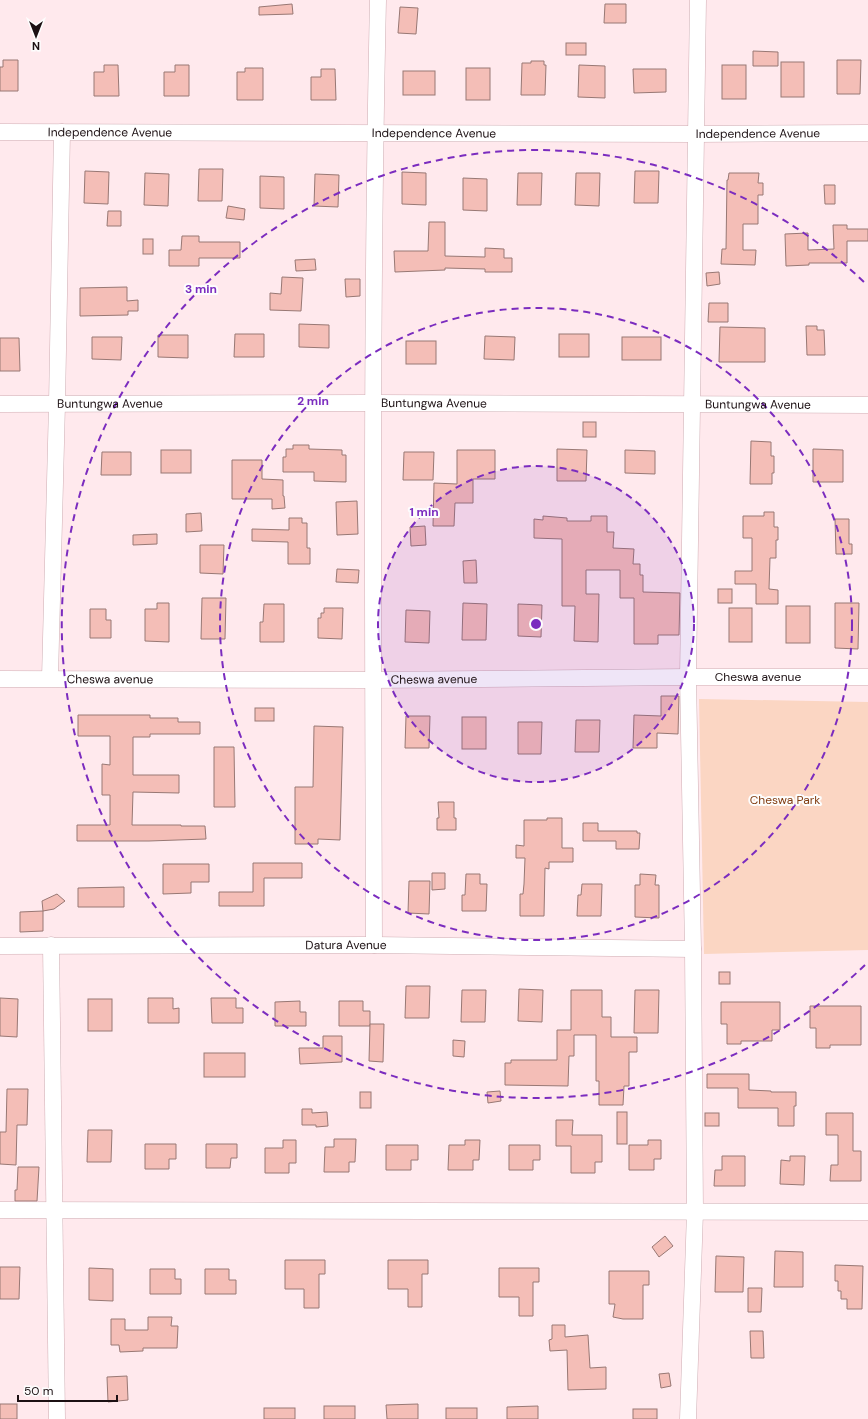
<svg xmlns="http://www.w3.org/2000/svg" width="868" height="1419" font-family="'DM Sans',sans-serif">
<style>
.green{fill:#fbd6c3}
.building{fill:#f4beb7;stroke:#987874}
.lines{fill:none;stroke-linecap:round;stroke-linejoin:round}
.minor-casing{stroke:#cfaeb4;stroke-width:17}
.minor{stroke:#fff;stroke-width:16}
.ring{fill:none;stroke:#7b2cbf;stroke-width:2;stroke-dasharray:7 5}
.labels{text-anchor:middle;stroke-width:4;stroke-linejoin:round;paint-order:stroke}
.street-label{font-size:12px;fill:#1c1013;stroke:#fdfdfd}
.park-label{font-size:12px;fill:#823e12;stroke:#fdfdfd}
.centre{fill:#7b2cbf;stroke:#fdfdfd;stroke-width:2}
.ring-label{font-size:12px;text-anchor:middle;font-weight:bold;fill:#7b2cbf;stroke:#fdfdfd;stroke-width:4;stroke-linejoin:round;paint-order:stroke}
</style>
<rect width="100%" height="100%" fill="#ffe9ed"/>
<path class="green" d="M699,699L868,702V950L704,954Z"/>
<g class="building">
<path d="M292,4L293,14L259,15V7Z"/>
<path d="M605,4H626V23H604Z"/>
<path d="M400,7L418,8L416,34L398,33Z"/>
<rect x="566" y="43" width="20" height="12"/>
<path d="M753,51L778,52V66H753Z"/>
<path d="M3,60H18V91H0V67H3Z"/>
<path d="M837,60H861L860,94H837Z"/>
<path d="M531,61H544V65H546L545,95H521L522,63H531Z"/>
<rect x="781" y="62" width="23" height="35"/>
<path d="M104,65H118L119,96H94V72H104Z"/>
<path d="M175,65H189V96H164V72H175Z"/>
<path d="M579,65L605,66V98L578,97Z"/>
<rect x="722" y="65" width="24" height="34"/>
<path d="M245,68H263V100H237V72H245Z"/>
<rect x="466" y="68" width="24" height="32"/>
<path d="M321,69H335L336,100H311V77H321Z"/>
<path d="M633,69H666V92L634,93Z"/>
<rect x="403" y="71" width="32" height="24"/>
<path d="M199,169H223L222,201H198Z"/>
<path d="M85,171L109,172L108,204L84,203Z"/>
<path d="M635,171H659L658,203H634Z"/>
<path d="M402,172L426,173V205L402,204Z"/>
<path d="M145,173L169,174L168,206L144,205Z"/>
<path d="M518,173H542L541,205H517Z"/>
<path d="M576,173H600L599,206L575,205Z"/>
<path d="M729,173H759L758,183H763V195H758V224H743V250H756L755,265L721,264L722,249H726L727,180H728Z"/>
<path d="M315,174L339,175L338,207L314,206Z"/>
<path d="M260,176L284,177V209L260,208Z"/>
<path d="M463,178L487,179V211L463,210Z"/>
<path d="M824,185H835V204H825Z"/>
<path d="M228,206L245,209L244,220L226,218Z"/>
<path d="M108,211H121V226H107Z"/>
<path d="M429,222H445V256L485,257V248L504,249V258H512V272H485V269L445,268V270L395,272L394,251H428Z"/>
<path d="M833,225H847V229H868V241H847V263H809V265L786,266L785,234L808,233V250L834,249Z"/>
<path d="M182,236H199V242H240V258H199V266H169V250H181Z"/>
<rect x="143" y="239" width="10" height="15"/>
<path d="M315,259L316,270L296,271L295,260Z"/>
<path d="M719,272L720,284L707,286L706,273Z"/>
<path d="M282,277L303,278L301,311L270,310V293L281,294Z"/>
<path d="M345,279H360V296L346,297Z"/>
<path d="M127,287V301L138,300V311H128V315L80,316V288Z"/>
<path d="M709,303H728V322H708Z"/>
<path d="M299,324L329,325V348L299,347Z"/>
<path d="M806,326H817V330H824L825,355H807Z"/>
<path d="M720,327L765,328V362H719Z"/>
<path d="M235,334H264V357H234Z"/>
<rect x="559" y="334" width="30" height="23"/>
<path d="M158,335H188V358L158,357Z"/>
<path d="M485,336L515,337L514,360L484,359Z"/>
<path d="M92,337H122L121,360L92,359Z"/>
<rect x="622" y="337" width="39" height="23"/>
<path d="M0,338H19L20,371H0Z"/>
<rect x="406" y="341" width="30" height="23"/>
<rect x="583" y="422" width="13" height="15"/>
<path d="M751,441L771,442V456H774V473H772V484H750Z"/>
<path d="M293,445H309V449L342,450V455H346V482L314,481V472H283V457H286V449H293Z"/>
<path d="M557,449L587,450L586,481H557Z"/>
<path d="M813,449L843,450V482H813Z"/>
<rect x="161" y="450" width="30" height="23"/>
<path d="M457,450H495V479H473V503H455L454,526H433L434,483L457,484Z"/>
<path d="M625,450L655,451V474L625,473Z"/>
<path d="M102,452H131V475H101Z"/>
<path d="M404,452H434L433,480H403Z"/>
<path d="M232,460H262V479L283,480V496H284L285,508L272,509V499H232Z"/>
<path d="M357,501L358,534L337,535L336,502Z"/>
<path d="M764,512H774V527H778V540H776V558H770L769,589L778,590V604H756V584H735V571H752V538H743V516H764Z"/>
<path d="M201,513L202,531L186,532V514Z"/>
<path d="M543,516L567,518V521H591V516H607V532H614L613,548L634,549L633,564H640V575H643V592L680,593L679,635H658V644H634V598H620V570H586V594H599L598,642L574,641L575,606H562V539L534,538V519L543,520Z"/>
<path d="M289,518H302V523H307V548H310V564H288V542L252,541V529L289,530Z"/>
<path d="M835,519H849V544H852V554H836Z"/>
<path d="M425,526L426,545L411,546L410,527Z"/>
<path d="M157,534V544L133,545V535Z"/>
<path d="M200,545H224L223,574L200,573Z"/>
<path d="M476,560L477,583H464L463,561Z"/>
<path d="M337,569L359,570L358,583L336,582Z"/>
<rect x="718" y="589" width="14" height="14"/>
<path d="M202,598H226L225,639H201Z"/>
<path d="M157,603H169V642L145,641V609H157Z"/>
<path d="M463,603L487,604L486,640H462Z"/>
<path d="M835,603H859L858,649L835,648Z"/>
<path d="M264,604H284V642H260V622H263Z"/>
<path d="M518,604L542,605L541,637L518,636Z"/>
<rect x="786" y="606" width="24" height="37"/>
<path d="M324,608H343L342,639L318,638V618H321V613H324Z"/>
<rect x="729" y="608" width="23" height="34"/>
<path d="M90,609H106V620H111V638H90Z"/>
<path d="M406,610L430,611L429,643L405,642Z"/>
<path d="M661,696H679L678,734L657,733V748H633L634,715L661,716Z"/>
<rect x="255" y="708" width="19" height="13"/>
<path d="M78,715H150V718H178V722H200V734H150V737H133V775H179V793L133,792L132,825H181V826H205L206,839L149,841H77V825H110V795H102V764L110,765V736H78Z"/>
<path d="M406,716H430L429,748H405Z"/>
<rect x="462" y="717" width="24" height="32"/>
<path d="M576,720H600L599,752H575Z"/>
<path d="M518,722H542L541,754H518Z"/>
<path d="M314,726L343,727L340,840L318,839V844H295V787H313Z"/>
<path d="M214,747H234L235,807H214Z"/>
<path d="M438,802H454V818H456V830H437V818H439Z"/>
<path d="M547,818H562V848H573V862H549V869L545,868L544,916H520V894H523L524,884L525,858H516V845L524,846V820H547Z"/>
<path d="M583,823H598V831H637V833H640L639,849H616V841H583Z"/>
<path d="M253,863H302V878H264V906H219V892H253Z"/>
<path d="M163,864H209V882H191V893L163,894Z"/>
<path d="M432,873H445V889L432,890Z"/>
<path d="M466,874H480V884H487L486,911H462V895H465Z"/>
<path d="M640,874L656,875L655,885H659V918L635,917V885H640Z"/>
<path d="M409,881H430L429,914L408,913Z"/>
<path d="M582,884H602L601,916H577L578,895H581Z"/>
<path d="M124,887V907H78V888Z"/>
<path d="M57,894L65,901L54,909L43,911L42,901Z"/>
<path d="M43,911V931L20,932V912Z"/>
<rect x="719" y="972" width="11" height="12"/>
<path d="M406,986H430L429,1018H405Z"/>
<path d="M519,989L543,990L542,1022L518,1021Z"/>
<path d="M462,990H486L485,1022H461Z"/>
<path d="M571,990H602V1017H611V1037H637V1052H629V1086H624L623,1105H599V1081H596V1035H574V1056H569L568,1086L505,1085V1063H511V1060H557V1030H571Z"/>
<path d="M635,990H659L658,1033H634Z"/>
<path d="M0,998L18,999L17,1037L0,1036Z"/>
<path d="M148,998H173V1009L179,1008V1023H148Z"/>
<path d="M211,998H236V1008H243V1023H212Z"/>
<rect x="88" y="999" width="24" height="32"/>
<path d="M300,1001V1012H306V1026H275V1002Z"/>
<path d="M339,1001H363V1011H370V1026H339Z"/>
<path d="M721,1002H780V1030H772V1041H741V1044H727V1024H721Z"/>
<path d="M810,1006H861V1045H830V1048H816V1028H810Z"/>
<path d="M370,1024H384L383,1062L369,1061Z"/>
<path d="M323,1036H342V1062L300,1064L299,1048H323Z"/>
<path d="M453,1040L465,1041L464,1057L453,1056Z"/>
<rect x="204" y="1053" width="41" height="24"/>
<path d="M707,1074H749V1090L771,1091V1092H796V1106H794V1126H778V1108H738V1088H707Z"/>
<path d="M7,1089H28L27,1125H17L16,1165L0,1164V1132H6Z"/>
<path d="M500,1091L501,1101L488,1103L487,1092Z"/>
<rect x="360" y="1092" width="11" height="16"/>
<path d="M302,1109H312V1113L327,1112L328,1126L316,1127V1125H302Z"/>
<rect x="617" y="1112" width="10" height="32"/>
<rect x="705" y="1113" width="14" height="13"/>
<path d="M826,1113H853V1151H861V1181H830L831,1165H838V1135H826Z"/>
<path d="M556,1120H573L572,1135H602V1162H595V1173H571V1146H556Z"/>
<path d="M88,1130H112L111,1162H87Z"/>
<path d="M334,1139H356L355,1162H349V1172H324L325,1147H334Z"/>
<path d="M283,1140H296V1163H289V1173H265V1148H283Z"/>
<path d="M465,1140H480L479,1160H473V1170H448L449,1145H465Z"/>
<path d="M648,1140H661V1159H654V1170H629V1145H648Z"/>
<path d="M145,1144H176V1159H169V1169H145Z"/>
<path d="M206,1144H237V1158H231L230,1168H206Z"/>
<path d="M386,1145H418V1160H411V1170H386Z"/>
<path d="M509,1145H540V1160H533V1170H509Z"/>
<path d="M722,1156H745V1186H714L715,1170H722Z"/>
<path d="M790,1156H805L804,1185L780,1184L781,1160L790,1161Z"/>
<path d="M18,1167H39L37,1201H15V1190H17Z"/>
<path d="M665,1236L673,1246L659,1257L652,1247Z"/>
<path d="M775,1251L803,1252V1287H774Z"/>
<path d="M716,1256L744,1257L743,1292H715Z"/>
<path d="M285,1260H325V1274H319V1308H304V1289H285Z"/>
<path d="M388,1260H428V1274H422V1307H408V1289H388Z"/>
<path d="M835,1265L863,1266L862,1309H847V1299H841V1291H838V1281H835Z"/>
<path d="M0,1267H20L19,1299H0Z"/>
<path d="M89,1268L113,1269V1301L89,1300Z"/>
<path d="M499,1268H539V1282H533V1316H519V1297H499Z"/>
<path d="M150,1269H175V1279H181V1294H150Z"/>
<path d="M205,1269H229V1280H236V1294H205Z"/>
<path d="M609,1271H649V1285H643V1319H623L613,1317L615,1304H609Z"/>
<path d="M748,1288H762L761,1312H748Z"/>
<path d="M148,1317H172L171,1326H178L177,1348H143V1351L120,1352L119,1345H111V1319H125V1330H148Z"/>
<path d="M552,1325H565V1337L588,1335L590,1368L606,1367V1389L568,1390L567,1350L550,1351L549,1340L552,1339Z"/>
<path d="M750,1331H763L764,1358H751Z"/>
<path d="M669,1373L671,1386L661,1388L659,1374Z"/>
<path d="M127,1376L128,1400L108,1402L107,1377Z"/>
<rect x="0" y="1404" width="17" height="15"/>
<path d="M418,1404V1419H387L386,1405Z"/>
<rect x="324" y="1406" width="31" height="13"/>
<path d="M538,1406V1419H507V1407Z"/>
<rect x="264" y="1408" width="31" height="11"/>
<rect x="446" y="1408" width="31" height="11"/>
<rect x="633" y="1409" width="24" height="10"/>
</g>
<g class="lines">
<g class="minor-casing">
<g id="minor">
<path id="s1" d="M0,132L696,134L868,133"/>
<path id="s2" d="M0,404L374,403L868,405"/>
<path d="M50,678L57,404L62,132"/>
<path id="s3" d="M0,679L373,680L688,677H868"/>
<path d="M51,945L57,1419"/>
<path d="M374,945C373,630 371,315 378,0"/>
<path id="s4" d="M0,946L374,945L693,949"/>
<path d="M0,1210L868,1212"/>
<path d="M688,1419L695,1212L693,949L688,677L698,0"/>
</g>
</g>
<use href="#minor" class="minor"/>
</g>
<circle cx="536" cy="624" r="158" fill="#7b2cbf" fill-opacity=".12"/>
<g class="ring">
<circle cx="536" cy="624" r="158"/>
<circle cx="536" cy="624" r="316"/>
<path d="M865 965A474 474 0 1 1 865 283"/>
</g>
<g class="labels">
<g class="street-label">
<text dy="4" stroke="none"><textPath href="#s1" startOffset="110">Independence Avenue</textPath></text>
<text dy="4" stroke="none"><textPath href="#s1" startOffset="434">Independence Avenue</textPath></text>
<text dy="4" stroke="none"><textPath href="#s1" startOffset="758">Independence Avenue</textPath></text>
<text dy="4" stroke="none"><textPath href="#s2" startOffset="110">Buntungwa Avenue</textPath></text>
<text dy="4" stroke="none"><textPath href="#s2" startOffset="434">Buntungwa Avenue</textPath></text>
<text dy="4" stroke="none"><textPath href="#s2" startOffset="758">Buntungwa Avenue</textPath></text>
<text dy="4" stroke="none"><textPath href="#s3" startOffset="758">Cheswa avenue</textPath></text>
<text dy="4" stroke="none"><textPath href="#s3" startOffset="110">Cheswa avenue</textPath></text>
<text dy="4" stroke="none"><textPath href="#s3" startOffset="434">Cheswa avenue</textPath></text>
<text dy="4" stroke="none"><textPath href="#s4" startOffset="346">Datura Avenue</textPath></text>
</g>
<g class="park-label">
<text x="785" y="804">Cheswa Park</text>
</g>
</g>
<circle cx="536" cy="624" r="6" class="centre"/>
<g class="ring-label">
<text x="201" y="293">3 min</text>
<text x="313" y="405">2 min</text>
<text x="424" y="516">1 min</text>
</g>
<g transform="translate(36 36) rotate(180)" stroke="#fdfdfd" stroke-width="3" paint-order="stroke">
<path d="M0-3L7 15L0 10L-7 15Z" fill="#1c1013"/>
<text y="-6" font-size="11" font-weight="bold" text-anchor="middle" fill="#1c1013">N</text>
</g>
<path d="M18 1395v6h99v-6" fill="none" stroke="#1c1013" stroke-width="2"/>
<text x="24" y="1395" font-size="12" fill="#1c1013" stroke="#fdfdfd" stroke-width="3" paint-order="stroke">50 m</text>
</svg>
